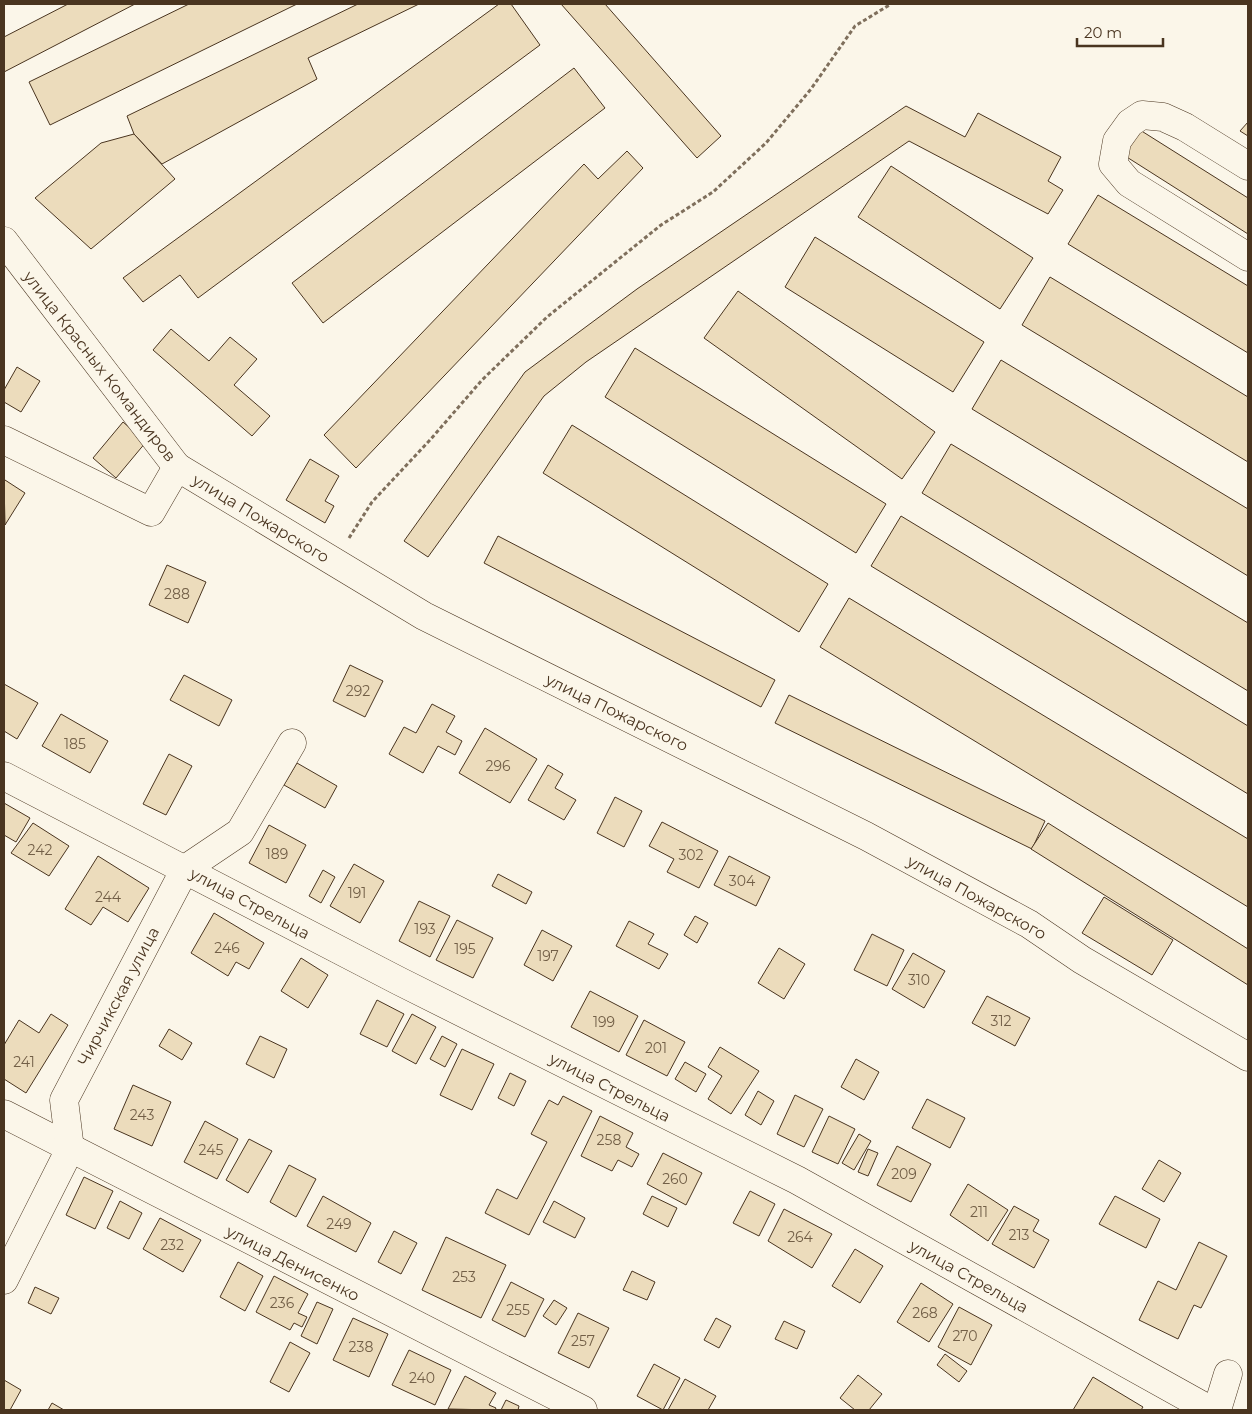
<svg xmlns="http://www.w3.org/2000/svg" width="1252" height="1414" font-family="Montserrat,sans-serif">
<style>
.building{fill:#ecdcbc;stroke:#4a3520}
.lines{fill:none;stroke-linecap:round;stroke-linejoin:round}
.minor-casing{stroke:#4a3520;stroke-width:29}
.path{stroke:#7f6f5c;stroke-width:3;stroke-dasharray:4 2.5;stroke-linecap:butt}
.minor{stroke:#fbf6e9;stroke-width:28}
.labels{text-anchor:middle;stroke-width:4;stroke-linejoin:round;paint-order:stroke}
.number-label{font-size:14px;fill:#725f47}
.street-label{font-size:16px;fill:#4a3520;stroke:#fbf6e9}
</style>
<rect width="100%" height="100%" fill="#fbf6e9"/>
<g class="building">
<path d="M68,4H135L4,72V37Z"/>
<path d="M189,4H297L50,125L29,82Z"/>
<path d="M358,4H419L308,58L317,79L162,164L134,134L127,116Z"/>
<path d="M499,4H511L540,45L198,298L180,275L143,302L123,278Z"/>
<path d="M561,4H605L721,136L697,158Z"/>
<path d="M574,68L605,108L323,323L292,283Z"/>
<path d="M906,106L965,137L978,113L1061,157L1048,181L1063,190L1048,214L909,141L586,362L544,396L428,557L404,541L525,372L637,289Z"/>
<path d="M1248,122V136L1240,131Z"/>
<path d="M1140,130L1248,198V234L1122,154Z"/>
<path d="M134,134L175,179L91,249L35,198L101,143Z"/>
<path d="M627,151L643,168L356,468L324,435L584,164L598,179Z"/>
<path d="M891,166L1033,258L1000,309L858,217Z"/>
<path d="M1098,195L1248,286V353L1068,244Z"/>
<path d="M815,237L984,342L953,392L785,287Z"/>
<path d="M1050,277L1248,397V462L1022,325Z"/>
<path d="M738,291L935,432L902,479L704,338Z"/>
<path d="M171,329L209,361L230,337L257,359L234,385L270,416L252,436L153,350Z"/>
<path d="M635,348L886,504L856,553L605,397Z"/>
<path d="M1001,360L1248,509V576L972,409Z"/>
<path d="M17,367L40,381L21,412L4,402V390Z"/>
<path d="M123,422L146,442L116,478L93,458Z"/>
<path d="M572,425L828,584L799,632L543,473Z"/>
<path d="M951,444L1248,623V691L922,493Z"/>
<path d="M310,459L339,476L325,501L334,506L325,523L286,500Z"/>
<path d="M5,480L25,493L5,525L4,482Z"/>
<path d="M901,516L1248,726V794L871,566Z"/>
<path d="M498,536L775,680L761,707L484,563Z"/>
<path d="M167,565L206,582L188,623L149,605Z"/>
<path d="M849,598L1248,839V907L820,647Z"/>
<path d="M350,665L383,681L365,717L333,701Z"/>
<path d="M184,675L232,700L219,726L170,700Z"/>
<path d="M4,684L38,703L17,739L4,731Z"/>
<path d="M789,695L1045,821L1032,849L775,723Z"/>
<path d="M432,704L455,716L446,732L462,741L455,755L438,746L423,773L389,754L404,727L416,733Z"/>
<path d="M61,714L108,741L90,773L42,746Z"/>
<path d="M485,728L537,759L510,803L459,773Z"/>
<path d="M169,754L192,766L166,815L143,804Z"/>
<path d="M297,763L337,786L325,808L284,785Z"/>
<path d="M548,765L563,774L555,788L576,800L564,820L528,800Z"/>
<path d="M615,797L642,811L624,847L597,833Z"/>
<path d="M4,803L30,818L16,842L4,835Z"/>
<path d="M662,822L718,851L699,888L667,872L674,859L649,846Z"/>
<path d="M33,823L69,846L49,876L11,853Z"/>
<path d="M1048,823L1248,949V985L1031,849Z"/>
<path d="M269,825L306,845L286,883L249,863Z"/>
<path d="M98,856L149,888L128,922L103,907L91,925L65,909Z"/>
<path d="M729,856L770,877L756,906L714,885Z"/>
<path d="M354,864L384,881L360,923L330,906Z"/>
<path d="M323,870L335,877L321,903L309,896Z"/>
<path d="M498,874L532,892L526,904L492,886Z"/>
<path d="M1104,897L1173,940L1152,975L1082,933Z"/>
<path d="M419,901L450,916L430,957L399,941Z"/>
<path d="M214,913L264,943L249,969L236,962L228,976L191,953Z"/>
<path d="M695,916L708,923L697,943L684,935Z"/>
<path d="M457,920L493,938L473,978L436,960Z"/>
<path d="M629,921L654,934L648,944L668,954L659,969L616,946Z"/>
<path d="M542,930L572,946L553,981L524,965Z"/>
<path d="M872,934L904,950L887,986L854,970Z"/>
<path d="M779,948L805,964L784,999L758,983Z"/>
<path d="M913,953L945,971L924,1008L892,989Z"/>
<path d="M301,958L328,975L308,1008L281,991Z"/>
<path d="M590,991L638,1016L619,1052L571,1027Z"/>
<path d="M987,996L1030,1018L1015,1046L972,1023Z"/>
<path d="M377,1000L404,1014L387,1047L360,1034Z"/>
<path d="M51,1014L68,1025L26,1093L4,1079V1045L19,1020L39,1033Z"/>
<path d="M412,1014L436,1027L416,1064L392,1051Z"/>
<path d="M644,1020L685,1042L667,1076L626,1055Z"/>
<path d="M169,1029L192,1043L182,1060L159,1046Z"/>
<path d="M260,1036L287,1049L274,1078L246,1064Z"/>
<path d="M442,1036L457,1044L445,1067L430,1059Z"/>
<path d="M720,1047L759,1071L731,1114L708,1099L722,1076L708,1067Z"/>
<path d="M462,1049L494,1064L472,1110L440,1095Z"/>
<path d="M856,1059L879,1072L864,1100L841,1087Z"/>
<path d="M685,1062L706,1074L696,1092L675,1079Z"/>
<path d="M510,1073L526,1081L514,1106L498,1098Z"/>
<path d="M133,1085L171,1102L152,1146L114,1129Z"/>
<path d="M758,1091L774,1101L761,1125L745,1115Z"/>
<path d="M795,1095L823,1109L804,1147L777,1134Z"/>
<path d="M563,1096L592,1111L529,1235L485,1213L497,1189L517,1199L547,1142L531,1134L549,1100L558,1105Z"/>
<path d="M927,1099L965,1118L950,1148L912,1128Z"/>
<path d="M600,1116L633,1133L626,1147L639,1154L632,1167L618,1160L612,1171L581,1156Z"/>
<path d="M829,1116L855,1129L838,1164L812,1152Z"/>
<path d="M205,1121L238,1139L217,1179L184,1162Z"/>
<path d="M859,1134L871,1141L854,1170L842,1163Z"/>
<path d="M249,1139L272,1151L248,1193L226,1180Z"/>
<path d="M897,1146L931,1164L911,1202L877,1185Z"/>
<path d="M868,1149L878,1153L868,1176L858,1172Z"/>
<path d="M663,1153L702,1173L686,1205L647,1184Z"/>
<path d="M1159,1160L1181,1173L1164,1202L1142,1189Z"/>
<path d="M289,1165L316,1179L296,1217L270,1202Z"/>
<path d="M84,1177L113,1191L95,1229L66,1215Z"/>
<path d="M968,1184L1008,1210L988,1241L950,1215Z"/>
<path d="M750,1191L775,1204L759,1236L733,1223Z"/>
<path d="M323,1196L371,1223L356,1252L307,1226Z"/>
<path d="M652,1196L677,1208L668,1227L643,1214Z"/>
<path d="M1115,1196L1160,1219L1146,1248L1099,1224Z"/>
<path d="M120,1201L142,1213L129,1239L107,1228Z"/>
<path d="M554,1201L585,1218L575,1238L543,1222Z"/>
<path d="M1014,1206L1039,1220L1033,1231L1049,1240L1034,1268L992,1244Z"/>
<path d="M784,1209L832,1234L812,1268L768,1241Z"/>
<path d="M160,1218L201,1240L183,1272L143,1249Z"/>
<path d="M394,1231L417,1243L401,1274L378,1262Z"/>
<path d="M446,1237L506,1265L481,1318L422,1290Z"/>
<path d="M1199,1242L1227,1256L1201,1308L1194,1305L1178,1339L1139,1320L1158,1281L1176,1290Z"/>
<path d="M855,1249L883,1266L860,1303L832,1286Z"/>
<path d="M238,1262L263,1276L245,1311L220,1297Z"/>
<path d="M632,1271L655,1282L647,1300L623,1290Z"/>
<path d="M274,1276L308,1294L298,1313L307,1317L302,1327L294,1323L290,1330L256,1312Z"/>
<path d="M511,1282L544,1299L525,1337L492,1320Z"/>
<path d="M921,1283L953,1304L929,1342L897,1322Z"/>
<path d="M35,1287L59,1298L51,1314L28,1303Z"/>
<path d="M554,1300L567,1308L556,1325L543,1316Z"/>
<path d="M317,1302L333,1309L317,1344L301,1336Z"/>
<path d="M959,1307L992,1325L971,1365L938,1347Z"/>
<path d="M578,1313L609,1328L589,1368L558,1353Z"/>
<path d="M353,1318L388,1334L369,1377L333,1360Z"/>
<path d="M716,1318L731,1326L719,1348L704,1340Z"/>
<path d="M784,1321L805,1331L797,1349L775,1339Z"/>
<path d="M290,1342L310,1353L289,1392L270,1382Z"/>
<path d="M409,1350L451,1370L435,1405L392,1385Z"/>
<path d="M945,1354L967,1371L959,1382L937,1365Z"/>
<path d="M654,1364L680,1378L663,1410L637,1396Z"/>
<path d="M858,1375L882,1394L869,1410H855L840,1398Z"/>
<path d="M465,1376L496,1393L489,1405L496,1408L495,1410L448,1409Z"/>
<path d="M1093,1377L1143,1407L1141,1410H1073Z"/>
<path d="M685,1379L716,1396L708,1410H668Z"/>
<path d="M4,1380L21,1390L10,1410H4Z"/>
<path d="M506,1400L519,1406L518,1410H501Z"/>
<path d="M52,1403L64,1410H48Z"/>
</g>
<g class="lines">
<g class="minor-casing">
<g id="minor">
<path d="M1248,166L1185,127L1163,117L1142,115L1130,123L1117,141L1113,164L1129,183L1248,257"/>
<path d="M4,241L177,467"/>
<path d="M4,440L151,512L177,467L424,616L866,836L1029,924L1082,960L1248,1057"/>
<path d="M4,776L399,981L797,1180L1210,1410"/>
<path d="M4,1114L583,1410"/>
<path d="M4,1280L70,1149L64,1100L185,869L240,832L292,743"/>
<path d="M1217,1410L1228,1374"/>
</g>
</g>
<path class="path" d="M349,538L372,502L430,440L482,380L547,317L661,225L713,192L766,143L811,89L855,26L891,4"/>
<use href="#minor" class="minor"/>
</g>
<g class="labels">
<g class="number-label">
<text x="177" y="599">288</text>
<text x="358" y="696">292</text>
<text x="75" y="749">185</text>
<text x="498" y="771">296</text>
<text x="40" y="855">242</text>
<text x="277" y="859">189</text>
<text x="691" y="860">302</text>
<text x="742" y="886">304</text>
<text x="357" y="898">191</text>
<text x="108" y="902">244</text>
<text x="425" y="934">193</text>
<text x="227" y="953">246</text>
<text x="465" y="954">195</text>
<text x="548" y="961">197</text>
<text x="919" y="985">310</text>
<text x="1001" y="1026">312</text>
<text x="604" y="1027">199</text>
<text x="656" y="1053">201</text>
<text x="24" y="1067">241</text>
<text x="142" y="1120">243</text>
<text x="609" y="1145">258</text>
<text x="211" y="1155">245</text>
<text x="904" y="1179">209</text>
<text x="675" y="1184">260</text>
<text x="979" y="1217">211</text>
<text x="339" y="1229">249</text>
<text x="1019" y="1240">213</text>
<text x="800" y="1242">264</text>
<text x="172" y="1250">232</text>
<text x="464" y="1282">253</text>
<text x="282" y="1308">236</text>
<text x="518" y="1315">255</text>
<text x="925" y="1318">268</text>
<text x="965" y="1341">270</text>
<text x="583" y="1346">257</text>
<text x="361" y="1352">238</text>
<text x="422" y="1383">240</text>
</g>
<g class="street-label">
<text transform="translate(100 366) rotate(52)" y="6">улица Красных Командиров</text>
<text transform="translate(261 518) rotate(31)" y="6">улица Пожарского</text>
<text transform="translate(617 712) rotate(26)" y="6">улица Пожарского</text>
<text transform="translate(977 897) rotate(29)" y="6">улица Пожарского</text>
<text transform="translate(250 903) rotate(28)" y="6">улица Стрельца</text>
<text transform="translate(118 996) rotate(-62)" y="6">Чирчикская улица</text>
<text transform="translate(610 1087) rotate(27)" y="6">улица Стрельца</text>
<text transform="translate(293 1263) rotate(27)" y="6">улица Денисенко</text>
<text transform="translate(969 1276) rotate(29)" y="6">улица Стрельца</text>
</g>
</g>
<rect width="1252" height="1414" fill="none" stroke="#4a3520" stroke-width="10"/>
<path d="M1077 38v8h86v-8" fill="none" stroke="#4a3520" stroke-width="2.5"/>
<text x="1084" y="38" font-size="15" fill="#4a3520" stroke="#fbf6e9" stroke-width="4" paint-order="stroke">20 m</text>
</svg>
